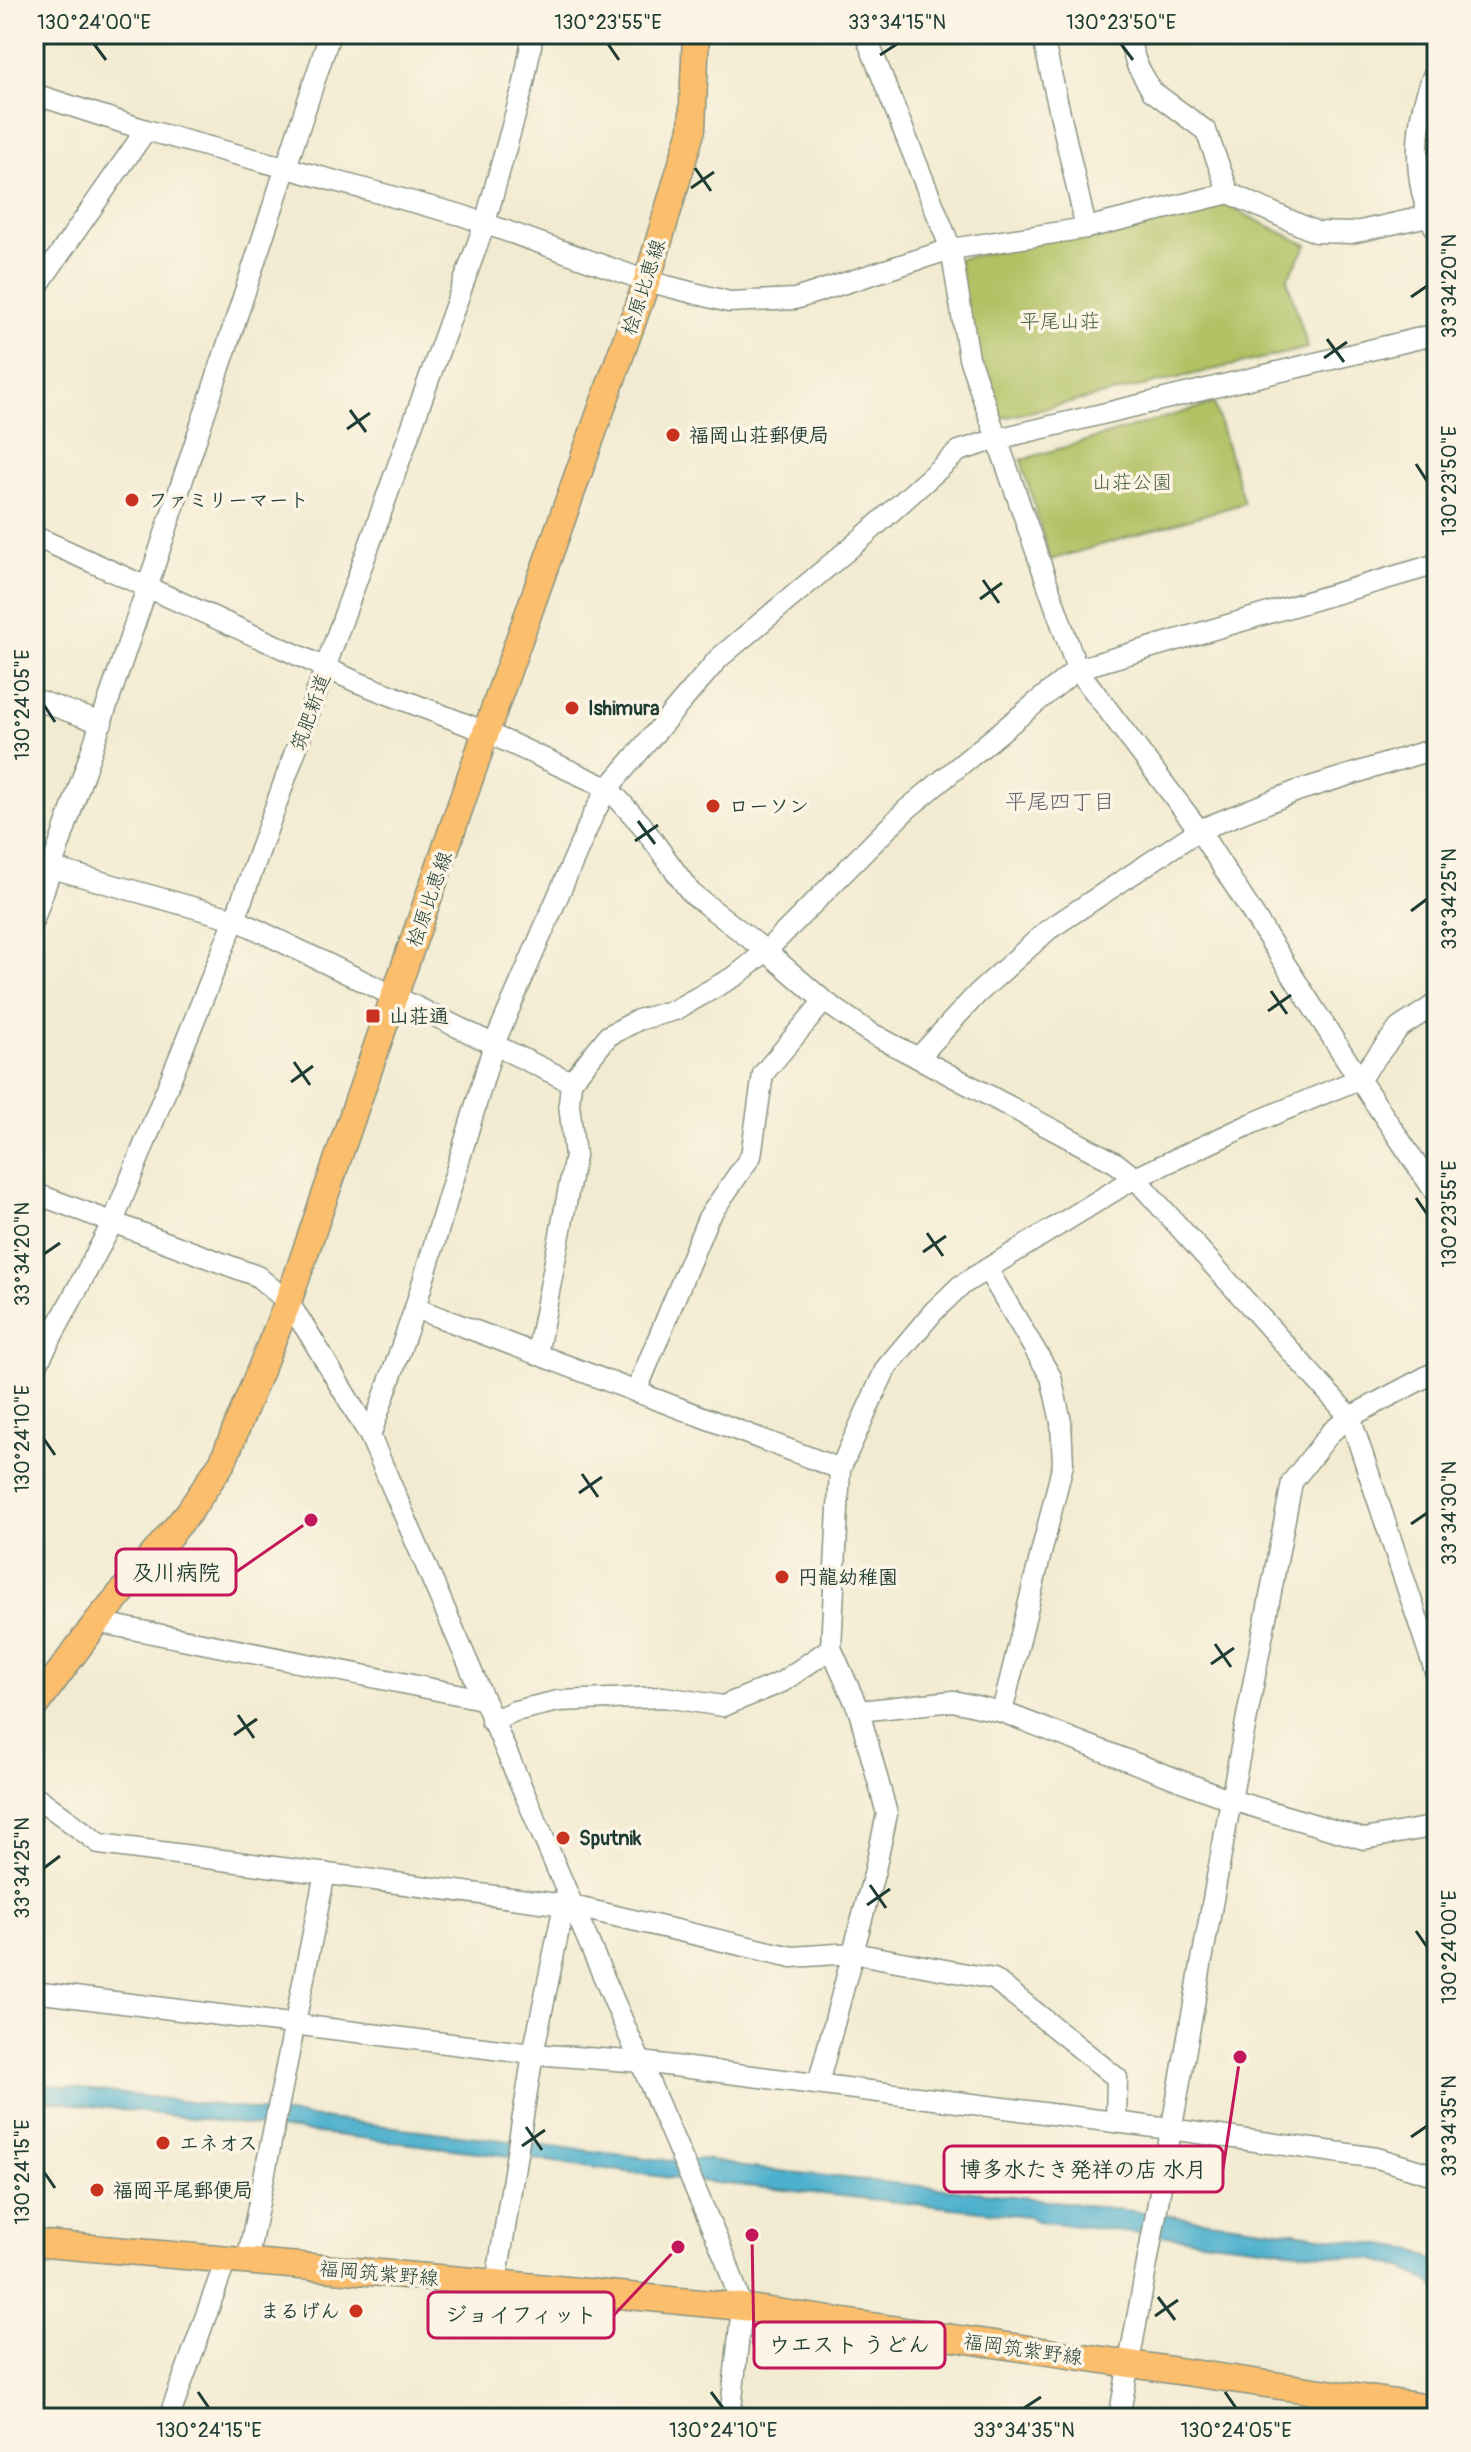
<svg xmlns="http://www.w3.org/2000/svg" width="1471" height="2452" font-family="Pangolin,'Klee One',sans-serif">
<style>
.green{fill:#b1c164;stroke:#687f4c;stroke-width:2}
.water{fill:#4eb0cd;stroke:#367680;stroke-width:2}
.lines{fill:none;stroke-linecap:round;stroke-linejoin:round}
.minor-casing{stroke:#899482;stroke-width:23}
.major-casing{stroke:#899482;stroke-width:29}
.minor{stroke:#fff;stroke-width:20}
.major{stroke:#fabe6d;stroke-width:26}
.ticks{fill:none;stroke:#1f3d34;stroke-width:3}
.poi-dot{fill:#c8321e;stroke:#fcf5e5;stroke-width:3}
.labels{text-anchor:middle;stroke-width:7;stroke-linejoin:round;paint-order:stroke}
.street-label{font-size:20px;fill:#1f3d34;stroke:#fcf5e5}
.park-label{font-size:20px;fill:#445e40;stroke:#fcf5e5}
.poi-label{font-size:20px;font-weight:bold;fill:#1f3d34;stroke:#fcf5e5;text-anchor:start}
.neighbourhood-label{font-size:22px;fill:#63626d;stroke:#fcf5e5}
.leader{fill:none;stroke:#c2185b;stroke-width:3}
.callout-dot{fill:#c2185b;stroke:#fcf5e5;stroke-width:3}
.callout{fill:#fcf5e5;stroke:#c2185b;stroke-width:3}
.callout-label{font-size:22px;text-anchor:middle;font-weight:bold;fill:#1f3d34}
.neatline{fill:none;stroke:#1f3d34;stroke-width:3}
.ticks-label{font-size:20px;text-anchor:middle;fill:#1f3d34}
</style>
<rect width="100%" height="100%" fill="#fcf5e5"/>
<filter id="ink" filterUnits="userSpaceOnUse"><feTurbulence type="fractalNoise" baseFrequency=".0125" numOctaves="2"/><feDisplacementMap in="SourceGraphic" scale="16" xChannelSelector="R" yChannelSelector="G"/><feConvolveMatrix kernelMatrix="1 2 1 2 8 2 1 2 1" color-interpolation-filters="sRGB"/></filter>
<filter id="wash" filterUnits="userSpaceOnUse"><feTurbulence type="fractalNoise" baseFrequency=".006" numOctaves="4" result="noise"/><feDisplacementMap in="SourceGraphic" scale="32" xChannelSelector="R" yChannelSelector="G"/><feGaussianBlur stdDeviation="1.8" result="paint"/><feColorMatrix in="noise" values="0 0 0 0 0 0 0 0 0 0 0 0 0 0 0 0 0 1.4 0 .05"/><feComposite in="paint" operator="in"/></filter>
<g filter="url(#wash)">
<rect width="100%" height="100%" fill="#f3ebd1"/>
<g class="green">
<path d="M1224,204L1307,245L1287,279L1308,348L998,419L974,367L958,259Z"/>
<path d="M1214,403L1244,503L1050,560L1021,460Z"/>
</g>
<path class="water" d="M34,2083L664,2160L704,2159L743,2167L1031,2198L1287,2231L1415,2250L1437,2262V2289C1418,2272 1400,2266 1375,2260L1037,2221L1028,2216L671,2178L511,2156L34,2099Z"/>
</g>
<g filter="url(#ink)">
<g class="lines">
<g class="minor-casing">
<g id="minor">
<path d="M865,34L951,249L969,358L1077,669L1199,830L1359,1079L1437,1195"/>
<path d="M1042,34L1086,228"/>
<path d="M1127,34L1137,65L1152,91L1206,131L1229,193"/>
<path d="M1437,67C1413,118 1410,182 1437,232"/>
<path d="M34,94L146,130L461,215L647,281L729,302L795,299L951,249L1086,228L1229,193L1316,232L1351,233L1437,214"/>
<path d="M34,291L146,130"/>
<path d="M34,536L357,682L486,732L608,788L641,824L691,893L766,951L824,1001L869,1032L1116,1163L1135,1178L1350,1417L1437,1677"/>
<path d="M34,699L102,723"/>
<path d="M34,866L52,868L235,919L571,1082"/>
<path d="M34,919L147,588L330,34"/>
<path d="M918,1058L977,994L1048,930L1199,830L1297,791L1437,748"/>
<path d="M34,1193L257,1276L288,1302L308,1332L370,1436L726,2260L742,2307L730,2418"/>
<path d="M415,1308L840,1469"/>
<path d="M537,1355L575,1156L569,1104L571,1082L608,1036L638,1020L675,1010L737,975L766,951L906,810L1077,669L1437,564"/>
<path d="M34,1370L113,1222L235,919L485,223L524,83L533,34"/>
<path d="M636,1392L708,1218L751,1156L763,1074L824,1001"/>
<path d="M370,1436L415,1308L494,1044L593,815L608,788L719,658L862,538L959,451L997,439L1437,334"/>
<path d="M97,1622L482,1699"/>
<path d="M859,1711L953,1701L1002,1712L1231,1800L1364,1839L1437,1826"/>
<path d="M1002,1712L1063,1464L1061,1422L1051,1377L987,1269L1135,1178L1253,1123L1359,1079L1399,1028L1437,1003"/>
<path d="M491,1721L515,1711L558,1701L664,1697L723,1706L782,1682L831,1648"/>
<path d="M34,1795L100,1844L572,1906L792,1957L853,1953L994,1979L1117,2078L1116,2122"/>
<path d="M34,1992L533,2054L642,2062L1170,2129L1377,2158L1437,2176"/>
<path d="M818,2084L875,1870L887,1814L859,1711L831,1648L840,1469L886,1368L934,1311L960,1286L987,1269"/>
<path d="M247,2262L325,1873"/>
<path d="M496,2283L533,2054L564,1905"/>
<path d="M169,2418L226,2260"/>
<path d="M1119,2418L1231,1800L1292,1482L1331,1432L1350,1417L1437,1371"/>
</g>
</g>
<g class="major-casing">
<g id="major">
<path d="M34,1707L97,1622L189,1512L223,1461L288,1302L486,732L647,281L692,129L696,34"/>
<path d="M34,2243L496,2283L742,2307L1437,2409"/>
</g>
</g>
<use href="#minor" class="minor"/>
<use href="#major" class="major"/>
</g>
</g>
<path class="ticks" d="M94,44L106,60M608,44L619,60M1121,44L1133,60M880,55L897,44M695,168L711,191M691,188L714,172M1411,297L1427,286M1327,339L1344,362M1324,358L1347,342M350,410L366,432M347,429L370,413M1416,464L1427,481M983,580L999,603M980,599L1002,583M44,705L55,722M638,821L655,844M635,841L658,825M1411,911L1427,899M1271,991L1287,1014M1268,1011L1291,995M294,1062L310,1085M291,1082L313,1066M1416,1198L1427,1214M927,1233L943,1256M923,1252L946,1236M44,1254L60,1243M44,1439L55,1455M582,1474L598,1497M579,1493L602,1477M1411,1524L1427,1513M1215,1644L1231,1667M1211,1664L1234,1648M238,1715L254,1738M234,1735L257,1719M44,1868L60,1856M870,1885L886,1908M867,1905L890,1889M1416,1931L1427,1947M526,2127L542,2150M1411,2137L1427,2126M522,2146L545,2130M44,2172L55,2188M1158,2297L1175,2320M1155,2316L1178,2300M198,2392L209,2408M711,2392L723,2408M1225,2392L1236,2408M1024,2408L1041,2397"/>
<g class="poi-dot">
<circle cx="673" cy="435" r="8"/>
<circle cx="132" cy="500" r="8"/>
<circle cx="572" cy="708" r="8"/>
<circle cx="713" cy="806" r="8"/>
<rect x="365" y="1008" width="16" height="16" rx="4"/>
<circle cx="782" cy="1577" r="8"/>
<circle cx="563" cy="1838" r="8"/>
<circle cx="163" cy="2143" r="8"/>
<circle cx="97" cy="2190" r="8"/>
<circle cx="356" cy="2311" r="8"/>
</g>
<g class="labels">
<g class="street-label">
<text transform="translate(643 287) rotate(-72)" y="7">桧原比恵線</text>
<text transform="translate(310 712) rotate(-70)" y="7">筑肥新道</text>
<text transform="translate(429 899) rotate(-71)" y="7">桧原比恵線</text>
<text transform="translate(379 2273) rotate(5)" y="7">福岡筑紫野線</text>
<text transform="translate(1023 2349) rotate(8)" y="7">福岡筑紫野線</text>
</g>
<g class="park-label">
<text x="1060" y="328">平尾山荘</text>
<text x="1132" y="489">山荘公園</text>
</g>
<g class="poi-label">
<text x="689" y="442">福岡山荘郵便局</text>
<text x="148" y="507">ファミリーマート</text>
<text x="588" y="715">Ishimura</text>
<text x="729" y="813">ローソン</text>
<text x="389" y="1023">山荘通</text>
<text x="798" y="1584">円龍幼稚園</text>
<text x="579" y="1845">Sputnik</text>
<text x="179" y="2150">エネオス</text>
<text x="113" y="2197">福岡平尾郵便局</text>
<text x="340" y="2318" text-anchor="end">まるげん</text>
</g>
<g class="neighbourhood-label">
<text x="1060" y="809">平尾四丁目</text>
</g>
</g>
<path class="leader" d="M311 1520L236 1572M1240 2057L1223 2169M678 2247L614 2315M752 2235L754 2345"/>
<g class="callout-dot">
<circle cx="311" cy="1520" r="8"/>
<circle cx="1240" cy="2057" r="8"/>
<circle cx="678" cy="2247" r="8"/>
<circle cx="752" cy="2235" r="8"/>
</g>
<g class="callout">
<rect x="116" y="1549" width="120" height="46" rx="8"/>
<rect x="944" y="2146" width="279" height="46" rx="8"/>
<rect x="428" y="2292" width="186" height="46" rx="8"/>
<rect x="754" y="2322" width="191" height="46" rx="8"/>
</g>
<g class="callout-label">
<text x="176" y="1580">及川病院</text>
<text x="1083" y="2177">博多水たき発祥の店 水月</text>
<text x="521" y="2322">ジョイフィット</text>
<text x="849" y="2352">ウエスト うどん</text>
</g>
<rect width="1471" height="2452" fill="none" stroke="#fcf5e5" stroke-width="88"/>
<rect x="44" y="44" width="1383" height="2364" class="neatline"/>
<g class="ticks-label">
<text x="94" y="29">130°24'00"E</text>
<text x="608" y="29">130°23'55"E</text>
<text x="897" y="29">33°34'15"N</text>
<text x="1121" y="29">130°23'50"E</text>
<text transform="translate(1449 286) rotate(-90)" y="7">33°34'20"N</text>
<text transform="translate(1449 481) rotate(-90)" y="7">130°23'50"E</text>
<text transform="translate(22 705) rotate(-90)" y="7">130°24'05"E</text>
<text transform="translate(1449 899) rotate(-90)" y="7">33°34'25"N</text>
<text transform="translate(1449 1214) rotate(-90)" y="7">130°23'55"E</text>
<text transform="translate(22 1254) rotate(-90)" y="7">33°34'20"N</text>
<text transform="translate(22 1439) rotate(-90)" y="7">130°24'10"E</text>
<text transform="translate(1449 1513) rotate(-90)" y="7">33°34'30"N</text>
<text transform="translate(22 1868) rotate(-90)" y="7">33°34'25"N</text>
<text transform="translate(1449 1947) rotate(-90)" y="7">130°24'00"E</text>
<text transform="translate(1449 2126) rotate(-90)" y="7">33°34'35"N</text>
<text transform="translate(22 2172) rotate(-90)" y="7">130°24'15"E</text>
<text x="209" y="2437">130°24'15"E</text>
<text x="723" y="2437">130°24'10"E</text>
<text x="1024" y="2437">33°34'35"N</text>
<text x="1236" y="2437">130°24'05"E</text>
</g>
</svg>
